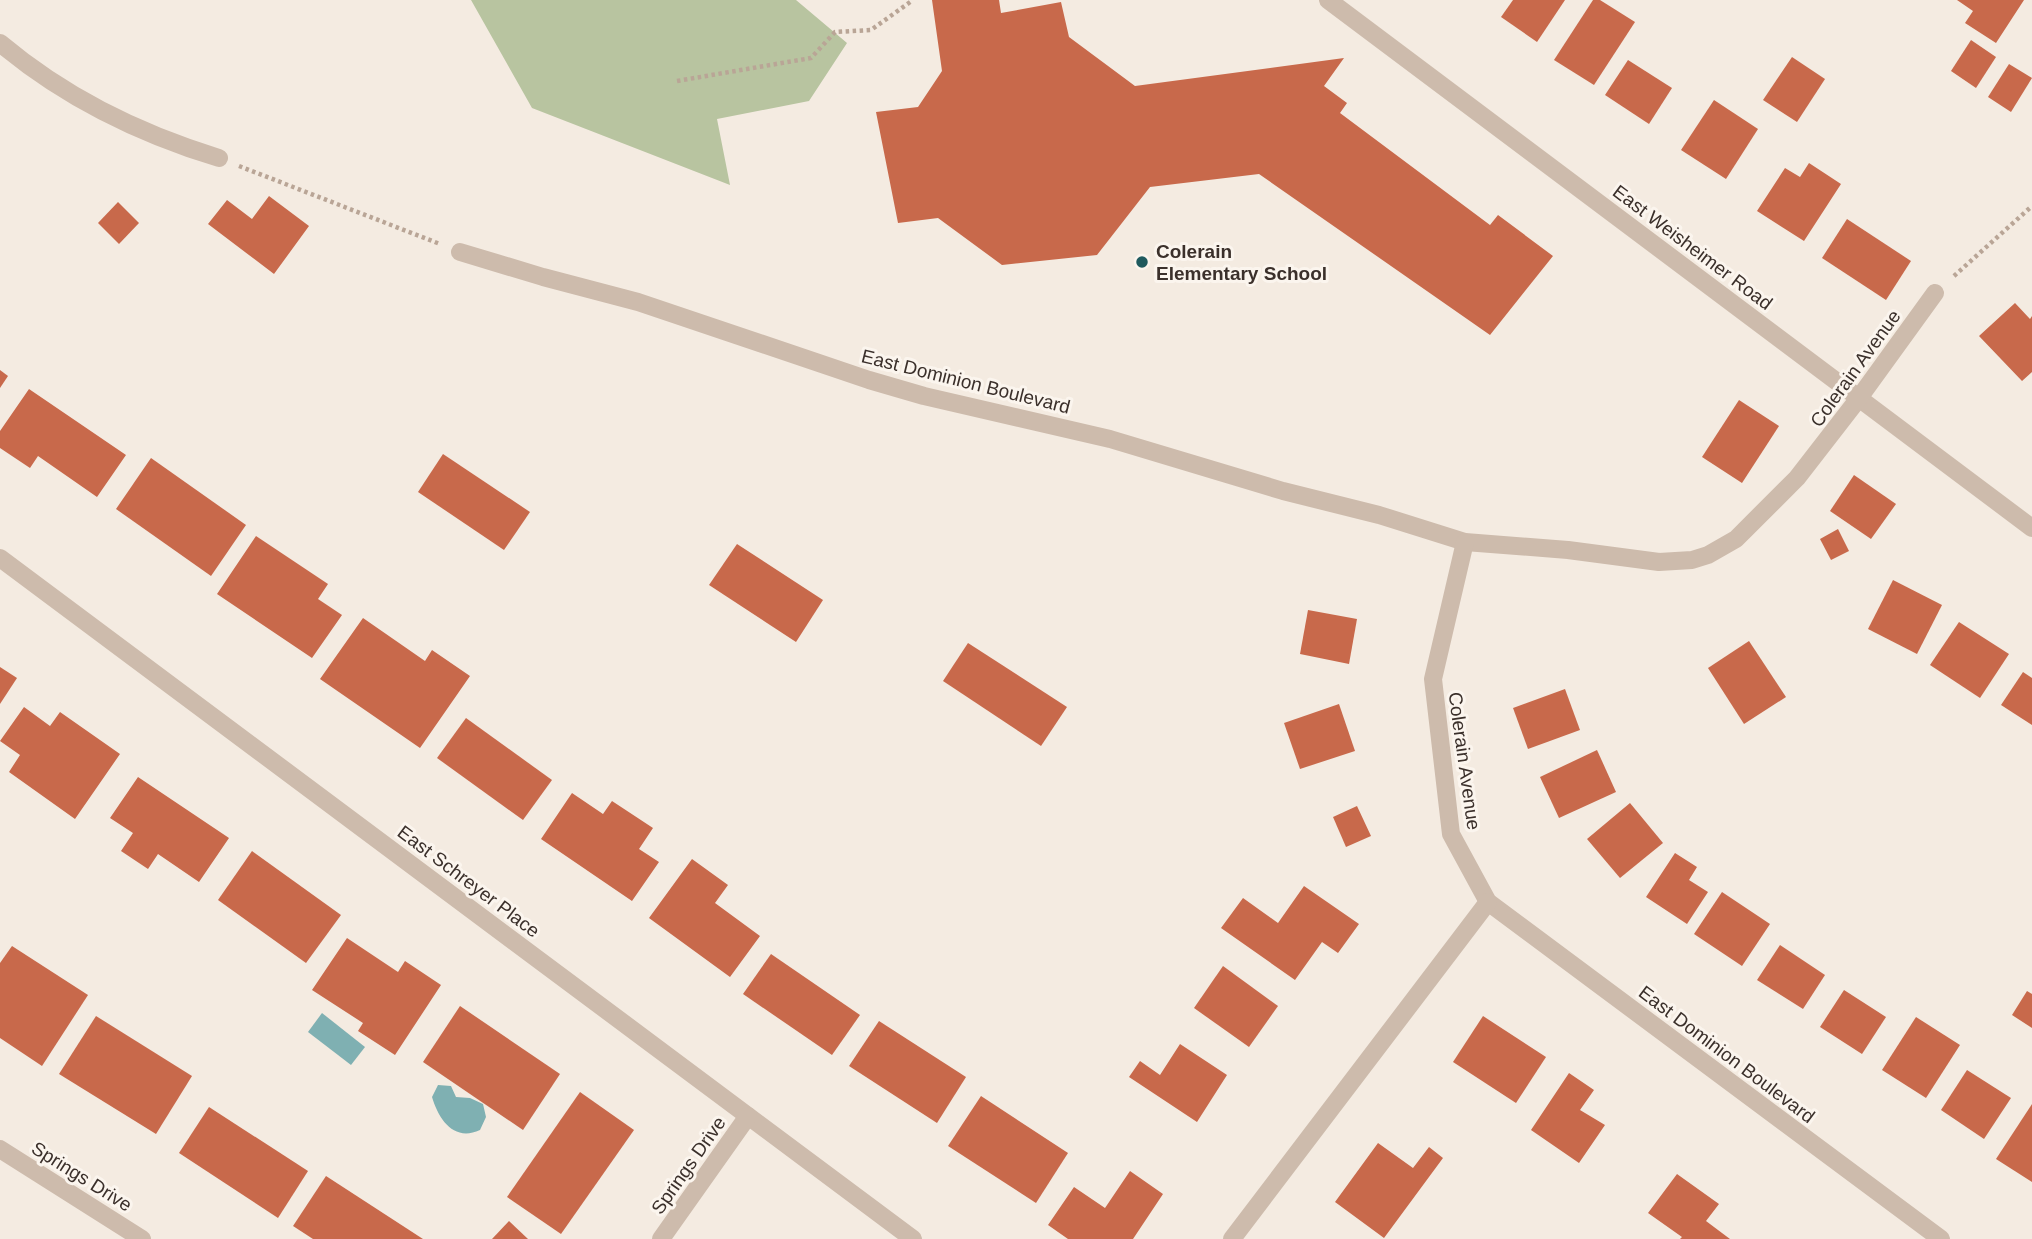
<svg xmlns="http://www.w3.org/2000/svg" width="2032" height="1239" font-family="Helvetica,sans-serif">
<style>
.green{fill:#b8c4a0}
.water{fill:#7fb0b2}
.building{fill:#c8694b}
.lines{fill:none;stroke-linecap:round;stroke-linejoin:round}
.path{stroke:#b9a596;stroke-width:4.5;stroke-dasharray:3.5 3.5;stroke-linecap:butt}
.minor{stroke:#cdbbac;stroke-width:18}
.poi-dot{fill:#1f5a5e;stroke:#fbf5ee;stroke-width:2.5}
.labels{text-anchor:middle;stroke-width:6;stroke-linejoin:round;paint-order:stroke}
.street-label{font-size:19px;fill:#3b302b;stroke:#fbf5ee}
.poi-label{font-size:19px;font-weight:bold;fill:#3b302b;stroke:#fbf5ee;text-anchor:start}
</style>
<rect width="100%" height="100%" fill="#f4ebe1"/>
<path class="green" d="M471,0H796L847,43L809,101L717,119L730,185L532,108Z"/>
<g class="water">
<path d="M322,1013L365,1047L351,1065L308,1032Z"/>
<path d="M438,1085L451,1086L456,1097L470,1098L483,1104L486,1117L480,1130C454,1142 439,1120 432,1097Z"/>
</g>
<g class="building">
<path d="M932,0H999L1001,13L1061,2L1069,37L1135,86L1344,58L1324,86L1347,103L1340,113L1490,225L1498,215L1553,256L1490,335L1259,174L1150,187L1097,255L1002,265L938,218L898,223L876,112L918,107L942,71Z"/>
<path d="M1513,0H1565L1537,42L1501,17Z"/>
<path d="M1593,0H1600L1635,22L1594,85L1554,60Z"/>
<path d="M1957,0H2024L1996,43L1965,23L1973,11Z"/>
<path d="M1971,40L1996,57L1976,88L1951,71Z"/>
<path d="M1792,57L1825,79L1797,122L1763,100Z"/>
<path d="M1628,60L1672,88L1649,124L1605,95Z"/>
<path d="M2009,64L2032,78L2011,112L1988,97Z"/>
<path d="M1714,100L1758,129L1726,179L1681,150Z"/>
<path d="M1809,163L1841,184L1804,241L1757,211L1785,168L1800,177Z"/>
<path d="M269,196L309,226L274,274L208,224L227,200L252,219Z"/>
<path d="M118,202L139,223L119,244L98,223Z"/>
<path d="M1847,219L1911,261L1886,300L1822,258Z"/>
<path d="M2015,303L2030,319L2032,316V372L2022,381L1979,336Z"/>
<path d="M0,370L8,376L0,388Z"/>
<path d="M29,389L126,455L97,497L38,456L30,468L0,448V431Z"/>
<path d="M1739,400L1779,426L1742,483L1702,457Z"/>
<path d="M443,454L530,512L504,550L418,492Z"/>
<path d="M151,458L246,525L211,576L116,509Z"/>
<path d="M1854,475L1896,504L1871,539L1830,511Z"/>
<path d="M1838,529L1849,551L1831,560L1820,539Z"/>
<path d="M256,536L328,584L318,599L342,615L312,658L217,594Z"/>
<path d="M737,544L823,600L796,642L709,585Z"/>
<path d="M1893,580L1942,605L1917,654L1868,629Z"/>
<path d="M1308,610L1357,619L1349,664L1300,654Z"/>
<path d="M363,618L425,661L432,650L470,676L420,748L320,679Z"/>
<path d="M1959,622L2009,654L1980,698L1930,665Z"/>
<path d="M1749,641L1786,697L1744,724L1708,668Z"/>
<path d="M968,643L1067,707L1041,746L943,681Z"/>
<path d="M0,667L17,678L0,704Z"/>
<path d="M2023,672L2032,678V725L2001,705Z"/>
<path d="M1565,689L1580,730L1528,749L1513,708Z"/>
<path d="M1339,704L1355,751L1300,769L1284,723Z"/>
<path d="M24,707L50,726L60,712L120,754L75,819L9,772L20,755L0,741Z"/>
<path d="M466,718L552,780L523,820L437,758Z"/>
<path d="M1597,750L1616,792L1559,818L1540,777Z"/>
<path d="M138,777L229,838L199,882L158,854L148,869L121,851L133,833L110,818Z"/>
<path d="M572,793L603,814L612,801L653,828L639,849L659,862L632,901L541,839Z"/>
<path d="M1630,803L1663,843L1620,878L1587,839Z"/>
<path d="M1357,806L1371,836L1346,847L1333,817Z"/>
<path d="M252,851L341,915L306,963L218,900Z"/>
<path d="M1675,853L1697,867L1689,880L1708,892L1687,924L1646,897Z"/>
<path d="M692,859L728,885L715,903L760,936L730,977L649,918Z"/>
<path d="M1304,886L1359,924L1338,953L1322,942L1295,980L1221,928L1243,898L1278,923Z"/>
<path d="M1722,892L1770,924L1742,966L1694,934Z"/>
<path d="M347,938L398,972L405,961L441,985L395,1055L358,1031L363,1023L312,990Z"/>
<path d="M1780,945L1825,975L1803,1009L1757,980Z"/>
<path d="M12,946L88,995L42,1066L0,1038V963Z"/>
<path d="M771,954L860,1015L832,1055L743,994Z"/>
<path d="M1223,966L1278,1006L1249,1047L1194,1008Z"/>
<path d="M1844,990L1886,1017L1862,1054L1820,1027Z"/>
<path d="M2027,991L2032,994V1028L2012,1015Z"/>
<path d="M460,1006L560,1074L523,1130L423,1062Z"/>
<path d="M96,1016L192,1076L156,1134L59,1074Z"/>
<path d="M1483,1016L1546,1057L1516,1103L1453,1062Z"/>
<path d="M1916,1017L1960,1045L1926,1098L1882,1070Z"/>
<path d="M879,1021L966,1077L937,1123L849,1066Z"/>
<path d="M1180,1044L1227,1075L1197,1122L1129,1077L1140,1061L1160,1075Z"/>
<path d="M1967,1070L2011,1098L1984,1139L1941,1110Z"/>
<path d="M1569,1073L1594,1090L1580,1110L1605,1125L1579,1163L1531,1130Z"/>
<path d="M580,1092L634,1130L561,1234L507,1197Z"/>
<path d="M981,1096L1068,1153L1036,1203L948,1146Z"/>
<path d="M2032,1104V1182L1996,1159Z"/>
<path d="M209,1107L308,1171L278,1218L179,1153Z"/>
<path d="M1378,1143L1413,1168L1429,1147L1443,1158L1384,1238L1335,1202Z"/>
<path d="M1130,1171L1163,1194L1133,1239H1068L1048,1225L1074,1187L1105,1208Z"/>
<path d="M1677,1174L1719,1204L1706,1221L1730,1239H1680L1682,1237L1648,1213Z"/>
<path d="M326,1176L423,1239H313L293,1226Z"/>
<path d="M509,1221L528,1239H492Z"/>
</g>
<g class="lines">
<g class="path">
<path d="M677,81L811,58L835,32L871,30L913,0"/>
<path d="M239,166L440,244"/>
<path d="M1954,276L2032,206"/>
</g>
<g class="minor">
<path d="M1328,0L2032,528"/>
<path d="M0,43C63,96 140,134 219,158"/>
<path d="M460,252L543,277L638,302L869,380L924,396L1110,439L1283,491L1379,515L1465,542L1568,550L1659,562L1692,560L1708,555L1736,539L1797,478L1859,398L1935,293"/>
<path d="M1465,542L1433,679L1451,834L1488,902L1941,1239"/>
<path d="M0,558L913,1239"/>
<path d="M0,1149L142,1239"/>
<path d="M661,1239L748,1116"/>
<path d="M1232,1239L1488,902"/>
</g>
</g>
<circle class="poi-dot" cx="1142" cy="262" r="7"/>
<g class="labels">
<g class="street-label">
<text transform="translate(1693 247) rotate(37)" y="7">East Weisheimer Road</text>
<text transform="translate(1855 368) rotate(-54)" y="7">Colerain Avenue</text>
<text transform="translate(966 381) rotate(14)" y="7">East Dominion Boulevard</text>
<text transform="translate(1465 761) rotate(82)" y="7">Colerain Avenue</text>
<text transform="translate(469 881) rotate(37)" y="7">East Schreyer Place</text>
<text transform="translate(1727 1054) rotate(37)" y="7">East Dominion Boulevard</text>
<text transform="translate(688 1165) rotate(-55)" y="7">Springs Drive</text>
<text transform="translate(82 1176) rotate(32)" y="7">Springs Drive</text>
</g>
<g class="poi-label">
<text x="1156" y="258">Colerain<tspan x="1156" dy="22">Elementary School</tspan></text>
</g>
</g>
</svg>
